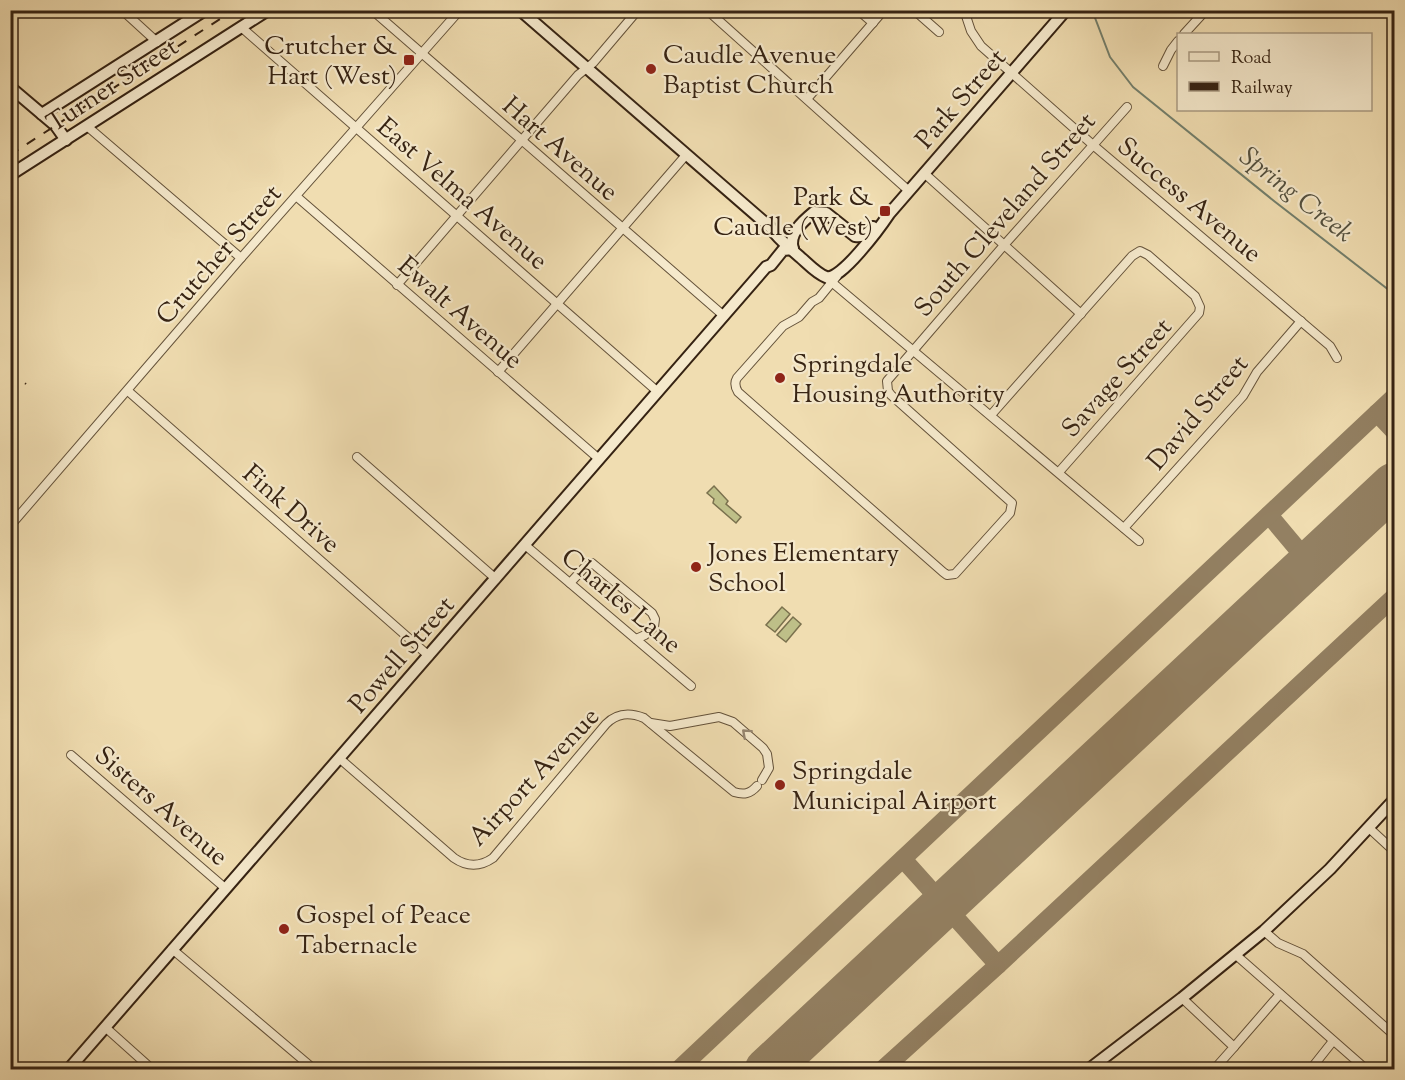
<svg xmlns="http://www.w3.org/2000/svg" width="1405" height="1080" font-family="'Sorts Mill Goudy',serif">
<style>
.green{fill:#bebf88;stroke:#7a714e;stroke-width:1.5}
.lines{fill:none;stroke-linecap:round;stroke-linejoin:round}
.stream{stroke:#737f6c;stroke-width:2}
.taxiway{stroke:#938062;stroke-width:18}
.runway{stroke:#938062;stroke-width:45}
.street-casing{stroke:#64523a;stroke-width:10}
.secondary-casing{stroke:#362313;stroke-width:14}
.street{stroke:#f5e9cc;stroke-width:8}
.secondary{stroke:#f5e9cc;stroke-width:10}
.rail{stroke:#362313;stroke-width:2;stroke-dasharray:10 10;stroke-linecap:butt}
.oneway{stroke:#968670}
.poi-dot{fill:#8f2418;stroke:#f5e9cc;stroke-width:2}
.labels{text-anchor:middle;stroke-width:4.5;stroke-linejoin:round;paint-order:stroke}
.poi-label{font-size:26px;fill:#362313;stroke:#f5e9cc;text-anchor:start}
.street-label{font-size:26px;fill:#362313;stroke:#f5e9cc}
.water-label{font-size:27px;font-style:italic;fill:#54513f;stroke:#f5e9cc}
</style>
<rect width="100%" height="100%" fill="#f0ddb1"/>
<filter id="stains"><feTurbulence type="fractalNoise" baseFrequency=".00333" numOctaves="4"/><feColorMatrix values="0 0 0 0 .2 0 0 0 0 .09 0 0 0 0 .02 0 0 0 .5 -.17"/></filter>
<radialGradient id="worn" r=".72"><stop offset=".6" stop-color="#630" stop-opacity="0"/><stop offset="1" stop-color="#630" stop-opacity=".3"/></radialGradient>
<g class="green">
<path d="M714,486L728,501L726,504L741,517L736,523L713,503L714,499L707,493Z"/>
<path d="M782,607L790,614L775,632L766,625Z"/>
<path d="M793,617L801,624L786,642L777,635Z"/>
</g>
<g class="lines">
<path class="stream" d="M1092,10L1110,57L1133,87L1274,201L1394,294"/>
<g class="taxiway">
<path d="M1377,413L1394,431"/>
<path d="M1269,515L1310,564"/>
<path d="M903,859L998,965"/>
<path d="M678,1070L1394,397"/>
<path d="M882,1070L998,965L1394,597"/>
</g>
<path class="runway" d="M767,1070L1394,485"/>
<g class="street-casing">
<g id="street">
<path d="M122,10L157,42"/>
<path d="M372,10L724,316"/>
<path d="M707,10L909,191"/>
<path d="M858,10L873,23"/>
<path d="M914,10L939,32"/>
<path d="M964,10L971,31L981,46L1093,145L1330,346L1337,358"/>
<path d="M241,27L658,392"/>
<path d="M1184,34L1206,10"/>
<path d="M1163,66L1171,50L1178,41"/>
<path d="M807,99L884,10"/>
<path d="M88,127L241,258"/>
<path d="M924,173L1081,314"/>
<path d="M296,196L599,459"/>
<path d="M837,276L819,298L812,302L799,317L783,326L737,378C734,383 735,387 738,392L943,572L947,575L955,574L1010,513L1012,503L891,395L888,391L887,381L1005,244L1127,107"/>
<path d="M828,279L1139,541"/>
<path d="M397,285L578,75L593,63L638,10"/>
<path d="M498,372L686,155"/>
<path d="M128,391L429,656"/>
<path d="M991,415L1132,256L1140,251L1148,255L1195,296L1200,307L1199,313L1059,472"/>
<path d="M357,457L496,579"/>
<path d="M10,526L241,258L460,10"/>
<path d="M1124,528L1243,396L1257,372L1301,321"/>
<path d="M525,545L691,686"/>
<path d="M570,583L584,568L592,563L652,613L655,619L654,627L645,635L636,639"/>
<path d="M651,723L670,726L719,717L733,722L763,748L767,754L769,768L762,780"/>
<path d="M71,755L225,888"/>
<path d="M339,758L454,858C467,867 480,867 493,858L606,724C617,713 629,712 644,718L734,792C744,795 750,794 757,786"/>
<path d="M1369,828L1394,851"/>
<path d="M1264,931L1278,943L1303,954L1394,1035"/>
<path d="M172,949L315,1070"/>
<path d="M1236,955L1367,1070"/>
<path d="M1182,998L1234,1047L1218,1065L1217,1070"/>
<path d="M105,1027L153,1070"/>
<path d="M1234,1047L1280,994"/>
<path d="M1310,1070L1333,1041"/>
</g>
</g>
<g class="secondary-casing">
<g id="secondary">
<path d="M520,10L771,228C778,239 790,248 800,257C807,263 817,274 826,277C840,282 881,226 889,214L1066,10"/>
<path d="M10,87L56,126L66,140"/>
<path d="M42,114L205,10"/>
<path d="M10,175L268,10"/>
<path d="M793,249C788,234 803,221 814,212L826,213L855,236C864,237 868,234 873,227"/>
<path d="M68,1070L766,267L771,265L783,250L793,249"/>
<path d="M1088,1070L1182,998L1264,931L1330,869L1394,800"/>
</g>
</g>
<use href="#street" class="street"/>
<use href="#secondary" class="secondary"/>
<g class="rail">
<path d="M10,113L11,112"/>
<path d="M10,155L234,10"/>
<path d="M10,370L26,384"/>
</g>
</g>
<defs><path id="oneway-chevron" d="M-2-3.5L2.5 0L-2 3.5" fill="none" stroke-width="1.6" stroke-linecap="round" stroke-linejoin="round" transform="scale(1.5)"/></defs>
<use class="oneway" href="#oneway-chevron" transform="translate(746 733) rotate(-138)"/>
<g class="poi-dot">
<rect x="403" y="54" width="12" height="12" rx="3"/>
<circle cx="651" cy="69" r="6"/>
<rect x="879" y="205" width="12" height="12" rx="3"/>
<circle cx="780" cy="378" r="6"/>
<circle cx="696" cy="567" r="6"/>
<circle cx="780" cy="785" r="6"/>
<circle cx="284" cy="929" r="6"/>
</g>
<g class="labels">
<g class="poi-label">
<text x="397" y="54" text-anchor="end">Crutcher &amp;<tspan x="397" dy="30">Hart (West)</tspan></text>
<text x="663" y="63">Caudle Avenue<tspan x="663" dy="30">Baptist Church</tspan></text>
<text x="873" y="205" text-anchor="end">Park &amp;<tspan x="873" dy="30">Caudle (West)</tspan></text>
<text x="792" y="372">Springdale<tspan x="792" dy="30">Housing Authority</tspan></text>
<text x="708" y="561">Jones Elementary<tspan x="708" dy="30">School</tspan></text>
<text x="792" y="779">Springdale<tspan x="792" dy="30">Municipal Airport</tspan></text>
<text x="296" y="923">Gospel of Peace<tspan x="296" dy="30">Tabernacle</tspan></text>
</g>
<g class="street-label">
<text transform="translate(112 84) rotate(-33)" y="9">Turner Street</text>
<text transform="translate(960 98) rotate(-49)" y="9">Park Street</text>
<text transform="translate(561 148) rotate(41)" y="9">Hart Avenue</text>
<text transform="translate(463 193) rotate(41)" y="9">East Velma Avenue</text>
<text transform="translate(1190 199) rotate(40)" y="9">Success Avenue</text>
<text transform="translate(1004 214) rotate(-49)" y="9">South Cleveland Street</text>
<text transform="translate(218 254) rotate(-49)" y="9">Crutcher Street</text>
<text transform="translate(461 312) rotate(41)" y="9">Ewalt Avenue</text>
<text transform="translate(1116 377) rotate(-48)" y="9">Savage Street</text>
<text transform="translate(1197 412) rotate(-50)" y="9">David Street</text>
<text transform="translate(292 508) rotate(41)" y="9">Fink Drive</text>
<text transform="translate(622 600) rotate(40)" y="9">Charles Lane</text>
<text transform="translate(401 654) rotate(-49)" y="9">Powell Street</text>
<text transform="translate(533 776) rotate(-47)" y="9">Airport Avenue</text>
<text transform="translate(162 805) rotate(41)" y="9">Sisters Avenue</text>
</g>
<g class="water-label">
<text transform="translate(1297 194) rotate(38)" y="9">Spring Creek</text>
</g>
</g>
<rect width="1405" height="1080" fill="none" stroke="#f0ddb1" stroke-width="36"/>
<rect x="12" y="12" width="1381" height="1056" fill="none" stroke="#362313" stroke-width="3"/>
<rect x="18" y="18" width="1369" height="1044" fill="none" stroke="#362313" stroke-width="1.5"/>
<rect x="1177" y="33" width="195" height="78" fill="#f5e9cc" stroke="#a99a82" stroke-width="1.5"/>
<rect x="1189" y="52" width="30" height="9" fill="#f5e9cc" stroke="#a99a82" stroke-width="1.5"/>
<text x="1231" y="63" font-size="18" fill="#362313">Road</text>
<rect x="1189" y="82" width="30" height="9" fill="#362313" stroke="#a99a82" stroke-width="1.5"/>
<text x="1231" y="93" font-size="18" fill="#362313">Railway</text>
<rect width="100%" height="100%" filter="url(#stains)"/>
<rect width="100%" height="100%" fill="url(#worn)"/>
</svg>
